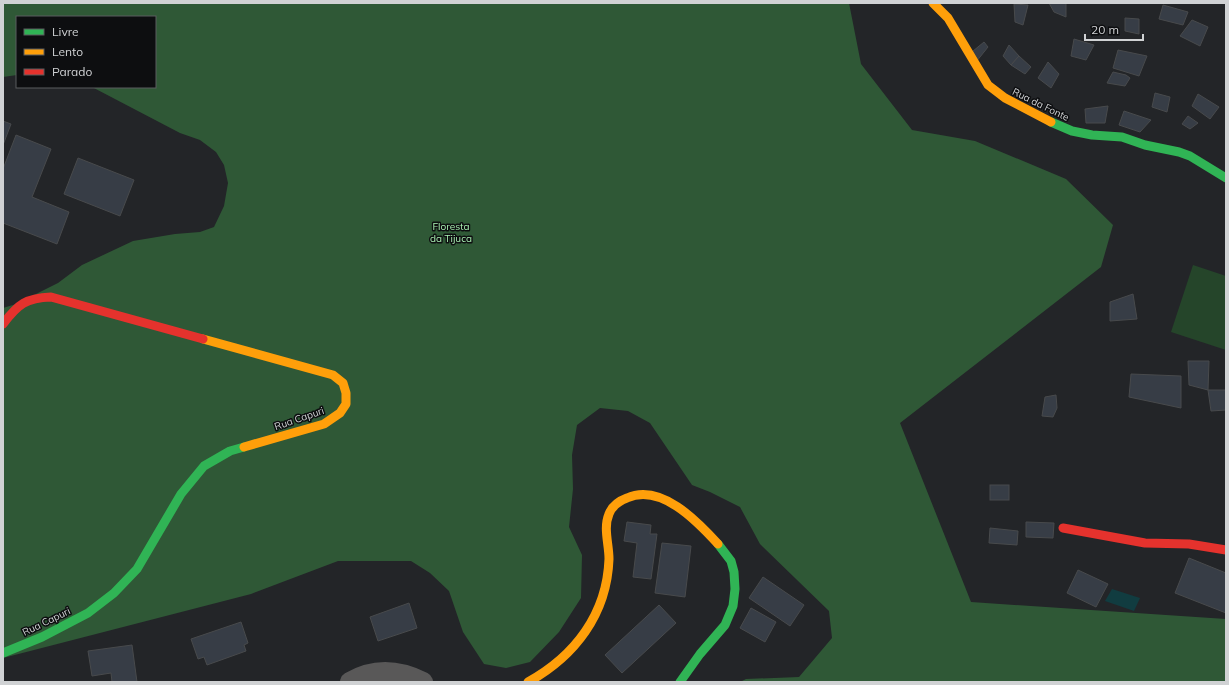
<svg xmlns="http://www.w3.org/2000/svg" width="1229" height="685" font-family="Mulish,sans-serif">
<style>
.green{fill:#25452a}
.forest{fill:#2f5836}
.water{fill:#113c40}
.building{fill:#373d46;stroke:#484a4c}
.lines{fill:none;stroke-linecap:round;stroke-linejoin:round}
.street{stroke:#595858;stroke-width:20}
.fast{stroke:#30b455;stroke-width:9}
.slow{stroke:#ff9f0a;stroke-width:9}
.jam{stroke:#e5322d;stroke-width:9}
.labels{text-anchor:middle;stroke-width:3;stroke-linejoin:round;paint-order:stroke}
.street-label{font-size:10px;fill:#d0d2d4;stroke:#0d0e10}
.park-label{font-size:10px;fill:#abf3b4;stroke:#0d0e10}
</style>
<rect width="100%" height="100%" fill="#232528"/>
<path class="green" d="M1193,265L1226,276V350L1171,332Z"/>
<path class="forest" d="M3,3H849L861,64L912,130L975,141L1066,179L1113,225L1101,267L900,423L971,602L1226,619V682H740L746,679L799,677L832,638L829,611L760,544L740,507L710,492L692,485L650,423L628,411L600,408L577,425L572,455L573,489L569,527L582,555L581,598L559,632L530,662L506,668L484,664L463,632L449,591L430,573L411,561H338L251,594L3,658V308L16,304L58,283L82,265L133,241L175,234L200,232L214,227L224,206L228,183L224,165L216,152L200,140L180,133L92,87H155V17H17V75L3,77Z"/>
<path class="water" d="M1112,589L1140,598L1134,611L1105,601Z"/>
<g class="building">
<path d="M1049,3H1066V17L1054,12Z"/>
<path d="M1014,4L1028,5L1023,25L1015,22Z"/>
<path d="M1163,5L1188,12L1183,25L1159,19Z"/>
<path d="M1125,18L1139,19V34L1125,31Z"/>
<path d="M1192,20L1208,27L1200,46L1180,36Z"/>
<path d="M1074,39L1094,45L1086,60L1071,56Z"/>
<path d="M984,42L988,47L976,62L967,56Z"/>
<path d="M1009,45L1019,56L1011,65L1003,56Z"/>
<path d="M1118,50L1147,56L1139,76L1113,68Z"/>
<path d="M1019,56L1031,67L1025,74L1011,65Z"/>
<path d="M1048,62L1059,74L1051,88L1038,78Z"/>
<path d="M1113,72L1126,75L1130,78L1125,86L1107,83Z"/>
<path d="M1155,93L1170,97L1167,112L1152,107Z"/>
<path d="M1198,94L1219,107L1210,119L1192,106Z"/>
<path d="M1108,106L1105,123H1086L1085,109Z"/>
<path d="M1124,111L1151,120L1140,132L1119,125Z"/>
<path d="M1188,116L1198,123L1190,129L1182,124Z"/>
<path d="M3,121L11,124L3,145Z"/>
<path d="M16,135L51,149L32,197L69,212L57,244L3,223V169Z"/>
<path d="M78,158L134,180L120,216L64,194Z"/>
<path d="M1133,294L1137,319L1110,321V302Z"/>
<path d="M1188,361H1209L1208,390L1189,385Z"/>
<path d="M1131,374L1181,376V408L1129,397Z"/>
<path d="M1208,390H1226V410L1211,411Z"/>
<path d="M1056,395L1057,408L1053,417L1042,416L1045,397Z"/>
<rect x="990" y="485" width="19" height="15"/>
<path d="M627,522L651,525L650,534H657L651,579L633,577L637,543L624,541Z"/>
<path d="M1026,522L1054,523L1053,538L1026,537Z"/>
<path d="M990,528L1018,531L1017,545L989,543Z"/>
<path d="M662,543L691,546L685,597L655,593Z"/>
<path d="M1189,558L1226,573V613L1175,593Z"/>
<path d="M1078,570L1108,584L1096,607L1067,593Z"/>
<path d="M763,577L804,605L790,626L749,598Z"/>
<path d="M409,603L417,628L378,641L370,617Z"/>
<path d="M659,605L676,623L622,673L605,655Z"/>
<path d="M751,608L776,622L765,642L740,628Z"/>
<path d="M241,622L248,643L244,645L246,651L207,665L204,657L198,659L191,639Z"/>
<path d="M132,645L137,682H112L111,673L92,676L88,651Z"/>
</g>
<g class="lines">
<path class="street" d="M350,682C374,668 399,670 423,682"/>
<g class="fast">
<path d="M1051,122L1072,131L1092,135L1122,137L1145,145L1179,152L1190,156L1226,178"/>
<path d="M3,653L42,637L88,613L114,593L137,569L181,494L204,466L230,451L244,447"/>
<path d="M680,682L700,654L725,625L733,606L735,589L734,572L731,561L718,544"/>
</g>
<g class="slow">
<path d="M933,3L948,18L988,85L1005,98L1051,122"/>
<path d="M203,339L333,375L343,383L346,393V404L340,413L324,424L244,447"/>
<path d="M528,682C575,656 607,614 609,559C609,544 603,528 609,514C612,506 619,501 627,498C661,483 697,521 718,544"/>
</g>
<g class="jam">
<path d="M3,324C18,304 26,298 51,297L203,339"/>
<path d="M1063,528L1145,543L1189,544L1226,550"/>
</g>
</g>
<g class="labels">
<g class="street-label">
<text transform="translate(1041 104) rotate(26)" y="4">Rua da Fonte</text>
<text transform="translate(299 418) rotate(-19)" y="4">Rua Capuri</text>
<text transform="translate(46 621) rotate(-26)" y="4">Rua Capuri</text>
</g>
<g class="park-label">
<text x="451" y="230">Floresta<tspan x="451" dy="12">da Tijuca</tspan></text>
</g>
</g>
<rect width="1229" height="685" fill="none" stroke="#d0d2d4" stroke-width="8"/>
<rect x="16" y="16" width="140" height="72" fill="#0d0e10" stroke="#5b5c5e"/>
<rect x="24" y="29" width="20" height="6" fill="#30b455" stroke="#5b5c5e"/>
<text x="52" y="36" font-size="12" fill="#d0d2d4">Livre</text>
<rect x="24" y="49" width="20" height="6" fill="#ff9f0a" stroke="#5b5c5e"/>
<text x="52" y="56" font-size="12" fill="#d0d2d4">Lento</text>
<rect x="24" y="69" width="20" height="6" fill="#e5322d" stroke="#5b5c5e"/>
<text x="52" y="76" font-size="12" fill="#d0d2d4">Parado</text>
<path d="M1085 34v6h58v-6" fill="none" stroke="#d0d2d4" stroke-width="2"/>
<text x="1091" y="34" font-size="12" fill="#d0d2d4" stroke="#0d0e10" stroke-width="3" paint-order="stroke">20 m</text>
</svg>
